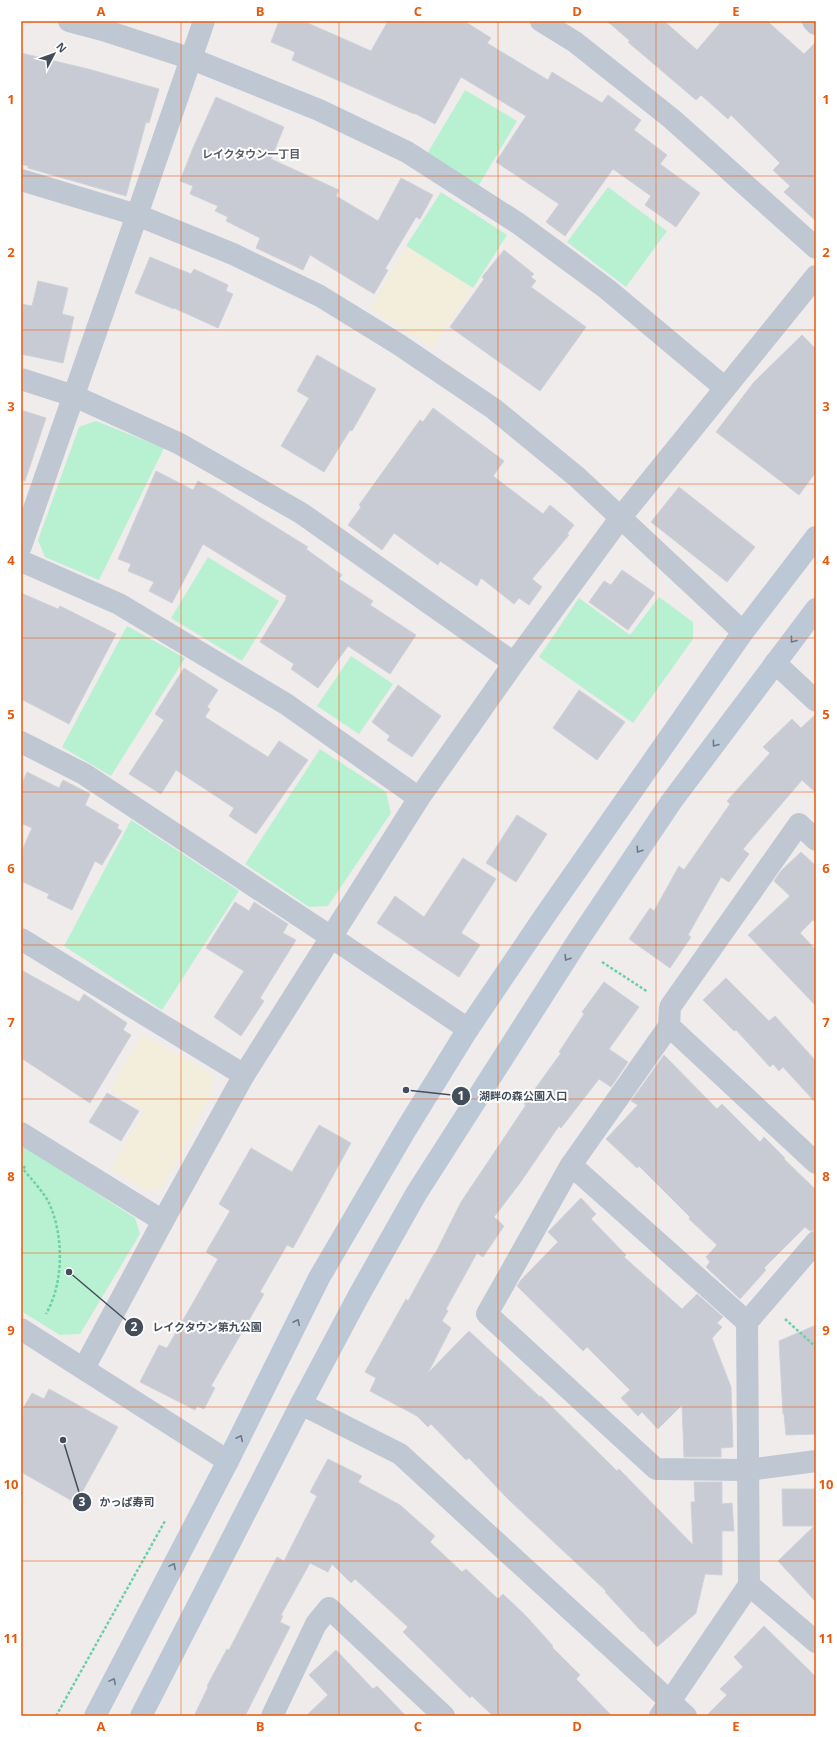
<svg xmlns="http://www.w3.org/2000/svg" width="837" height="1737" font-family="'Open Sans','Noto Sans JP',sans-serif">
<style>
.green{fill:#b7f1d2}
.sand{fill:#f3eddb}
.building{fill:#c8cbd3;stroke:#d0d2d9}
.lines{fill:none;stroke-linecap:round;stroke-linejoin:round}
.path{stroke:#6dd1a8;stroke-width:2.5;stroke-dasharray:3 2;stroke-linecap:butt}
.street{stroke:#bfc7d3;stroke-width:22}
.secondary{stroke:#bdc8d7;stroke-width:22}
.oneway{stroke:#6e7986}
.grid{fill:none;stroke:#e8590c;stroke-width:1;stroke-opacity:0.55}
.labels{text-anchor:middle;stroke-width:4;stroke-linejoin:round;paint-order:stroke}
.neighbourhood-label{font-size:11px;font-weight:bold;fill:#595c62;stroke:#fff}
.leader{fill:none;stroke:#444e5b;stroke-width:1.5}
.callout-dot{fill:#444e5b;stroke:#fff;stroke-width:1.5}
.mark-label{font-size:12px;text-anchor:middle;font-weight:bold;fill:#fff}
.callout-label{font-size:11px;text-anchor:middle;font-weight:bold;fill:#444e5b;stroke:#fff;stroke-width:4;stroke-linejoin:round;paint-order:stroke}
.neatline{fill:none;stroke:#e8590c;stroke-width:1.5}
.grid-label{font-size:13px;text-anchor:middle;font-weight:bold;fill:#e8590c}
</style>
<rect width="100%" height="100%" fill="#f0ecec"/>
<g class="green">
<path d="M465,90L517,121L479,185L427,154Z"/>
<path d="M608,187L667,231L626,287L567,242Z"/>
<path d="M441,192L507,235L473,288L406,246Z"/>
<path d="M96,421L164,448L99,580L45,557L38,540L79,427Z"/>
<path d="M208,557L279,601L242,661L171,618Z"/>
<path d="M659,597L693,622V639L633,723L539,657L579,598L630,635Z"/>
<path d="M127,626L185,658L111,776L62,747Z"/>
<path d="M351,656L393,684L359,734L317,706Z"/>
<path d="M320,749L386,792L391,813L328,906L309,907L245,864Z"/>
<path d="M131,820L239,891L162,1010L64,946Z"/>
<path d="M21,1144L135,1218L140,1234L80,1334L60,1335L21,1311Z"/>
</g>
<g class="sand">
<path d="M406,246L473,288L432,348L402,328L370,309Z"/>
<path d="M142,1034L211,1074L212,1093L161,1189L148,1191L110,1169L144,1110L110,1089Z"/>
</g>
<g class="building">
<path d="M279,21H303L371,51L388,21H464L491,38L487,43L548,80L552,72L602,103L608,95L641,120L634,130L667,155L660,164L700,193L676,227L645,205L651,196L613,169L565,236L546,222L559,204L496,162L526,116L461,77L435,124L414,113V114L292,60L295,52L271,42Z"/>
<path d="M607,21H664L697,50L722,21H767L804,54L816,42V221L784,192L790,186L773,170L780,163L731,115L728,119L701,95L696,100L628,42L630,41Z"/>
<path d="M21,53L88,69L159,89L149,123L146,122L126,196L28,168V166L21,164Z"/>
<path d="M216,97L284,127L271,159L339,190L336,196L378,221L401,178L433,195L420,219L416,217L385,269L388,270L374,294L310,255L303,270L256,248L260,238L226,221L228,217L215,211L218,206L190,194L193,186L180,181L193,148Z"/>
<path d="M504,250L534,274L531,277L536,281L531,287L586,327L540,391L450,327L482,282L484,279L482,277Z"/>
<path d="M150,257L191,274L194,269L228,285L226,291L233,294L218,328L174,308V309L135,293Z"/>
<path d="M38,281L68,288L62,314L74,317L63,363L21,354V304L32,306Z"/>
<path d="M802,335L816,349V472L799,495L716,432L754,382Z"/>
<path d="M317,355L376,389L352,431L350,430L324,472L281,446L309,398L297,391Z"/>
<path d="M433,408L504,461L493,476L543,514L550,505L574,525L567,534L569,535L532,579L542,587L529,605L519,598L514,604L481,578L477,586L440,561L438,565L394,533L382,550L348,525L361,507L359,505L420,420L423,422Z"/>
<path d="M21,410L46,418L25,481H21Z"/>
<path d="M156,471L193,490L198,481L216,490L308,547L306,549L342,575L339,579L373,601L370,605L416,635L390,674L348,646L318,688L291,669L294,664L260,642L286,599L285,598L287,596L203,544L172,603L149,591L154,582L128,571L131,564L118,559Z"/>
<path d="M679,487L755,547L727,582L651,522Z"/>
<path d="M622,570L655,593L628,630L589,602L604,581L611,585Z"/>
<path d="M21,593L58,609L60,606L116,634L69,724L21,699Z"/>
<path d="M184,668L218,690L207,707L210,709L205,717L268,757L279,741L308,760L256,834L229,816L234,808L176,770L161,794L129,774L164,720L155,714Z"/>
<path d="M398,685L441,716L412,757L387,740L390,736L372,722Z"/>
<path d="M579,690L625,722L597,760L553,728Z"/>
<path d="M816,714V793L802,780L743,849L749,854L729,882L721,877L688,935L691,937L670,968L629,939L650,908L654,911L679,866L684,870L730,804L727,801L770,753L763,747L792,719L801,728Z"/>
<path d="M27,772L59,788L63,780L90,794L85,805L119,825L117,828L122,831L102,865L95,861L72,910L47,898L49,894L21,881V853L32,828L21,823V786Z"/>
<path d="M517,815L547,834L516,882L486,863Z"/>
<path d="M801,852L816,866V922L813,920L800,933L816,950V1006L748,935L790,896L774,881L781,871Z"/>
<path d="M463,858L496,879L461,933L480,945L459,977L377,923L395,896L424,917Z"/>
<path d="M235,902L249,911L254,902L288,924L283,933L296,940L260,998L264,1001L241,1036L214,1017L244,971L206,948Z"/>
<path d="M21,970L79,1002L84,994L127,1023L123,1030L131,1035L90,1103L21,1058Z"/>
<path d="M726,978L769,1021L775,1016L816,1061V1103L783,1067L779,1071L773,1064L770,1067L736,1030L734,1031L703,1000Z"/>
<path d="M604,982L639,1007L609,1049L628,1062L611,1087L599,1079L561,1128L559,1126L520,1183L494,1217L504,1226L483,1257L477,1253L446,1309L448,1311L442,1321L451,1328L428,1373L469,1331L540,1397L541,1396L617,1471L619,1469L693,1545L691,1502H695L694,1482H722V1504L732,1503L734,1531H722V1575L705,1574L696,1613L657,1647L643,1631L642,1632L605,1592L606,1591L508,1499L469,1458L466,1460L431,1424L428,1427L417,1416L370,1391L376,1378L365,1372L406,1299L408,1301L434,1254H435L461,1202L526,1105L524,1104L561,1053L559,1052L584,1014L582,1012Z"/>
<path d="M664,1055L717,1109L722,1104L760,1142L764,1137L785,1158L784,1159L816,1190V1230L810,1231L805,1227L764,1268L766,1270L740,1299L706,1267L710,1262L706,1257L717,1245L689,1219L690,1217L639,1166L637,1168L606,1139L638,1105L631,1101Z"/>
<path d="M107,1093L139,1111L121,1141L89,1122Z"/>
<path d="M319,1125L351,1143L293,1248L287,1245L260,1292L264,1294L211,1386L215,1388L204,1409L197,1406L195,1410L140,1382L159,1345L167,1348L218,1259L206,1252L230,1211L219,1204L251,1148L292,1172Z"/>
<path d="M581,1198L596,1214L591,1219L626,1255L624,1257L682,1309L697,1294L723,1317L717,1323L722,1327L712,1338L731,1387L733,1447L721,1448V1457H684L682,1405L658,1429L642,1412L638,1416L621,1398L630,1390L587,1347L583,1351L517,1286L521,1280L558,1242L548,1232Z"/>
<path d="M816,1325V1434L786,1435L784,1414H783L779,1341Z"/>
<path d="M49,1389L118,1427L76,1503L21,1472V1412L32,1393L44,1399Z"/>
<path d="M328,1459L362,1476L358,1482L400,1505L435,1536L430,1542L462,1572L466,1569L498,1599L503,1594L526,1616L553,1646L552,1647L580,1675L576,1679L612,1716H493L472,1696L470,1698L403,1632L408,1627L355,1579L351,1583L332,1564L328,1572L310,1563L281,1615L283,1616L280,1622L290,1627L245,1716H194L208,1687L207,1686L227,1649L229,1650L277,1557L284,1561L317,1496L310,1492Z"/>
<path d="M782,1489H816V1602L778,1561L814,1526H783Z"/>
<path d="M764,1626L816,1677V1716H706L727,1695L720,1689L743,1667L734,1657Z"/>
<path d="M336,1650L373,1689L377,1686L406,1716H306L328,1695L309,1675Z"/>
</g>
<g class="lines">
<g class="path">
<path d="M602,962L648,992"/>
<path d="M25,1166L23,1169C31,1179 43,1191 49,1203C64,1236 64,1282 46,1314"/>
<path d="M785,1319L816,1347"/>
<path d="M56,1716L165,1521"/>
</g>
<g class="street">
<path d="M69,21L103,30L192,59L319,110L407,152L519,224L607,289L725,388"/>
<path d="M204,21L137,215L233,254L320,296L398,344L494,409L577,477L743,632"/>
<path d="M541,21L575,42L672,119L816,248"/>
<path d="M813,21L816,24"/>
<path d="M21,180L137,215L21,546"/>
<path d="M21,379L74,396L178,443L301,513L514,663"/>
<path d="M21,561L119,604L179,640L286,704L419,798"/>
<path d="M775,663L816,701"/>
<path d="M21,742L84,774L331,937L468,1029"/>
<path d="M816,840L799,824L670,1007L669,1026L816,1163"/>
<path d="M21,939L244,1075"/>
<path d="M669,1026L571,1165L487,1314L656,1469L748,1470L816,1461"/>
<path d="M21,1133L163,1221"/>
<path d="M571,1165L747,1322"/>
<path d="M21,1329L228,1461"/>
<path d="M84,1368L163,1221L244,1075L419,798L514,663L621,517L816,276"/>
<path d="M301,1404L400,1454L686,1716"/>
<path d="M749,1585L816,1642"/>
<path d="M272,1716L316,1624L329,1608L444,1716"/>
<path d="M660,1716L749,1585L747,1322L816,1242"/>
</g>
<g class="secondary">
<path d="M95,1716L228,1461L319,1278L405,1131L468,1029L546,914L743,632L816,537"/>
<path d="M141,1716L301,1404L359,1295L416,1194L577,942L671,802L816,609"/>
</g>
</g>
<defs><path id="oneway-chevron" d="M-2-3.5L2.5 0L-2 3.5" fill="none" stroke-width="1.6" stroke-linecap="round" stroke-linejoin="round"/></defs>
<g class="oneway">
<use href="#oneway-chevron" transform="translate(793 640) rotate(127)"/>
<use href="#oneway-chevron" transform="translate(715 744) rotate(127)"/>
<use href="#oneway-chevron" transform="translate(639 850) rotate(124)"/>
<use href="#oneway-chevron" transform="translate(567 958) rotate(122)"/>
<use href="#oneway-chevron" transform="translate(297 1322) rotate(-64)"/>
<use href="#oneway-chevron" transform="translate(240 1438) rotate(-64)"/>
<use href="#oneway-chevron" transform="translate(173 1566) rotate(-62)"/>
<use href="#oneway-chevron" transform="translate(113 1681) rotate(-62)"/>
</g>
<path class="grid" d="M181,21V1716M339,21V1716M498,21V1716M656,21V1716M21,176H816M21,330H816M21,484H816M21,638H816M21,792H816M21,945H816M21,1099H816M21,1253H816M21,1407H816M21,1561H816"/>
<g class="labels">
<g class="neighbourhood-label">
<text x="251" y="158">レイクタウン一丁目</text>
</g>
</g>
<path class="leader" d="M406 1090L461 1096M69 1272L134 1327M63 1440L82 1502"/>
<g class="callout-dot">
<circle cx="406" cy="1090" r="4"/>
<circle cx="69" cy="1272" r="4"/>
<circle cx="63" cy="1440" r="4"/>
<circle cx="461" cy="1096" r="10"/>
<circle cx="134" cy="1327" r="10"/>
<circle cx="82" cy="1502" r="10"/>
</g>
<g class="mark-label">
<text x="461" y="1100">1</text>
<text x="134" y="1331">2</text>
<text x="82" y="1506">3</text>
</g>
<g class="callout-label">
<text x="523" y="1100">湖畔の森公園入口</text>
<text x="207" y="1331">レイクタウン第九公園</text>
<text x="127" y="1506">かっぱ寿司</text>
</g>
<rect width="837" height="1737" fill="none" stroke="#ffffff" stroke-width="44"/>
<g transform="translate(54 54) rotate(49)" stroke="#ffffff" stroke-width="3" paint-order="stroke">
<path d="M0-3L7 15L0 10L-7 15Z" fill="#444e5b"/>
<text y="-6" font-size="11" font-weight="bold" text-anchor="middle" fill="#444e5b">N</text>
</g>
<rect x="22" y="22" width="793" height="1693" class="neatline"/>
<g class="grid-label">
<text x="101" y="16">A</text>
<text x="260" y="16">B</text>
<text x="418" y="16">C</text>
<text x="577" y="16">D</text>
<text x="736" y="16">E</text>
<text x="11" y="104">1</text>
<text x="826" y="104">1</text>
<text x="11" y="257">2</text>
<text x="826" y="257">2</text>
<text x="11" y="411">3</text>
<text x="826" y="411">3</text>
<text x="11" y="565">4</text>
<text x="826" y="565">4</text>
<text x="11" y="719">5</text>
<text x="826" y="719">5</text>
<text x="11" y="873">6</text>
<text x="826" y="873">6</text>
<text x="11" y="1027">7</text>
<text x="826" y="1027">7</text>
<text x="11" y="1181">8</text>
<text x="826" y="1181">8</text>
<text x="11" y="1335">9</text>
<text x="826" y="1335">9</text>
<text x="11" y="1489">10</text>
<text x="826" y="1489">10</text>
<text x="11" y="1643">11</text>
<text x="826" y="1643">11</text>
<text x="101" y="1731">A</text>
<text x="260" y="1731">B</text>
<text x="418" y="1731">C</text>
<text x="577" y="1731">D</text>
<text x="736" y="1731">E</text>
</g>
</svg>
